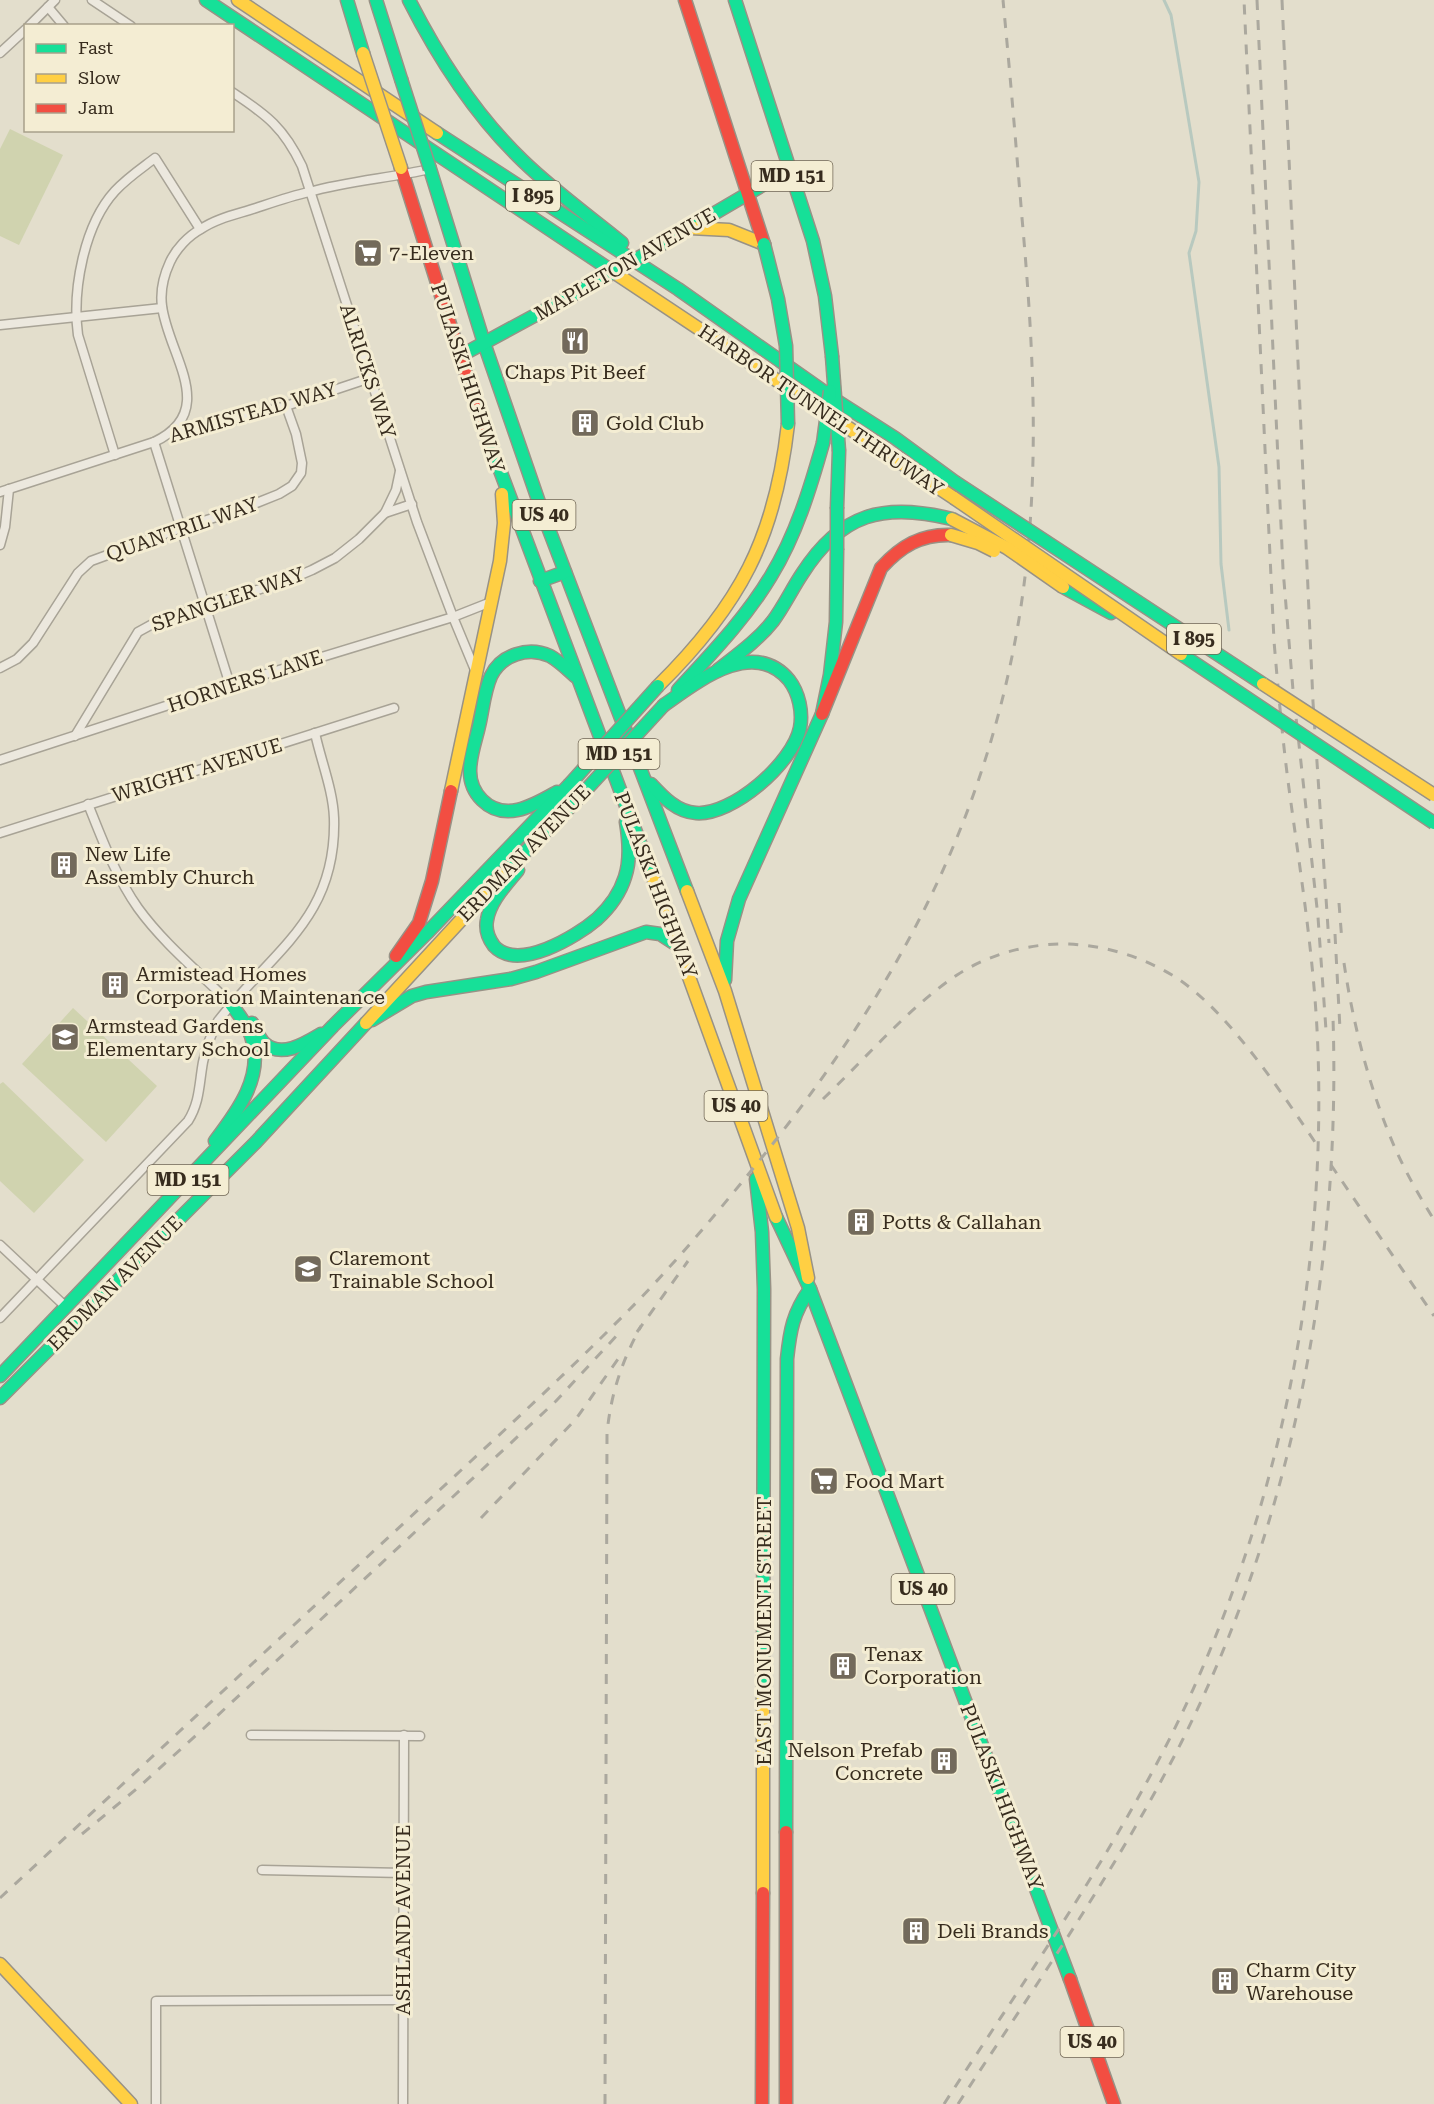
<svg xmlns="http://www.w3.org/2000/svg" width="1434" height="2104" font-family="'Roboto Serif',serif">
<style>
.green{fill:#d0d3af}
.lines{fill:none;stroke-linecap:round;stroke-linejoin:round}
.stream{stroke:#b8c9bf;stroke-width:3}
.street-casing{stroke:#a8a396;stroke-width:11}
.fast-casing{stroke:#989286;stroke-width:15}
.slow-casing{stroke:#989286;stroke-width:15}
.jam-casing{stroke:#989286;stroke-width:15}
.street{stroke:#ece8de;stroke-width:8}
.fast{stroke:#16e098;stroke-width:12}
.slow{stroke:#ffcf43;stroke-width:12}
.jam{stroke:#f24e42;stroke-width:12}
.rail{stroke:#aba89e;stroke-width:3;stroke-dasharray:10 10;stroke-linecap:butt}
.fast-bridge-casing{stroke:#989286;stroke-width:15;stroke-linecap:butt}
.slow-bridge-casing{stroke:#989286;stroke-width:15;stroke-linecap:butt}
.fast-bridge{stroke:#16e098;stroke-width:12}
.slow-bridge{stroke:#ffcf43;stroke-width:12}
.labels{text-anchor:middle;stroke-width:6;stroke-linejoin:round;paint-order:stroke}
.shield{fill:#f4edd3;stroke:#706654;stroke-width:1.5}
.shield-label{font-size:18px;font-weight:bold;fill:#372c1e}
.poi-label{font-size:20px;fill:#372c1e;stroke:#f4edd3;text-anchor:start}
.street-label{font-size:20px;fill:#372c1e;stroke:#f4edd3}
</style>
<rect width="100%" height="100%" fill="#e3decc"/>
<g class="green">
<path d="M10,129L63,155L19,245L0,236V149Z"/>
<path d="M73,1008L157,1086L106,1142L22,1064Z"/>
<path d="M3,1082L84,1160L34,1213L0,1181V1084Z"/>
</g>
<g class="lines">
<path class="stream" d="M1164,0L1171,15L1199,182L1196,231L1189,253L1219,467L1221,564L1229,630"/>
<g class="street-casing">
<g id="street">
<path d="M92,0L131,26"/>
<path d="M48,7L64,26"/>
<path d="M29,26L55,0"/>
<path d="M0,53L26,29"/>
<path d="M232,92C267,115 284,128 302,166L417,522L453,617L475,670"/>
<path d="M0,325L162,308"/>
<path d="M174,431L189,432L286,406L370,378"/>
<path d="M154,442L230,685"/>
<path d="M115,455L78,335C72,290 84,225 115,191C127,178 142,168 155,158L200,229"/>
<path d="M0,492L154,442C220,411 168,355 162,306C160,291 164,275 170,262C176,249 188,236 201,229C217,218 238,214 256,208C274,202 291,196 309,192C348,181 390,178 430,169"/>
<path d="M385,513L412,504"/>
<path d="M0,545L5,527L9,489"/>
<path d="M0,668L17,659L33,643L78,573L91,561L181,528L239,510L279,494L292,486L301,473L302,463L296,434L286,406"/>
<path d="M75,736L138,632L158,621L286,581L312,570L335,558L359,539L385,513L396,490L400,471"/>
<path d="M0,760L230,685L453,617L491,602"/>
<path d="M88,804C102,839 116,877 138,908C164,944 200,973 231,1004"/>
<path d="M0,833L394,708"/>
<path d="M0,1245L66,1307"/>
<path d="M0,1318L188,1121C200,1102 199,1084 203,1062C206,1048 211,1034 218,1021C272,951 337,919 334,818C333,790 321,761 315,733"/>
<path d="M251,1735L420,1736"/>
<path d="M262,1870L403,1873"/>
<path d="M156,2104V2001L403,2000"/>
<path d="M403,2104L404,1735"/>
</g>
</g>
<g class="fast-casing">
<g id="fast">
<path d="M206,0L615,273"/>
<path d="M347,0L363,53"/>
<path d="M376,0L401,79"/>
<path d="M409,0C439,59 475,115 523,161C554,191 589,216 622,243"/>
<path d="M735,0L813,241L825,296L832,356"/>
<path d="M437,133L678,289L837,401L895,438L955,482"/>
<path d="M430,169L484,343L543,514L687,891"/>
<path d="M657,247L790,169"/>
<path d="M460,356L602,279"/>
<path d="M489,441L652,875"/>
<path d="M837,507L839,451"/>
<path d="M540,581L565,572"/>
<path d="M1063,587L1111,613"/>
<path d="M718,670C737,655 758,640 773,621C784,606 792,589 802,574C841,513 884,502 952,519"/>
<path d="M678,690C711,654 746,618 771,576C796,535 810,489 823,443"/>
<path d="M651,784C663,797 677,812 696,813C732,816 793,763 800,728C803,712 799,693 789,680C753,637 697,682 664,705"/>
<path d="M557,792C534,805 505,823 482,800C474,792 470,782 470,771C470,755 476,740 479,726C483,709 484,692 491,676C501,655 528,646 550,656C559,661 567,669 575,676"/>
<path d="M508,869L573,804"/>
<path d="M518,870C506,885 490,901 487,920C485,930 488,938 494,946C518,972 576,937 597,919C609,908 620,893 625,877C631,859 629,840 626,822"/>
<path d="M725,980L727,941L739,899L822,714L830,675L836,622L837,550"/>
<path d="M372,1020L412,996L426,992L511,979L536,972L646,932L660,934L680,947"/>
<path d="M252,1023C256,1029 259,1038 264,1043C281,1059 306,1043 321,1034"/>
<path d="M215,1141C238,1111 265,1075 251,1036C247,1024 238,1014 231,1004"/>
<path d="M756,1179L762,1232L764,1289L763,1699"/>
<path d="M776,1217L810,1289L1070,1979"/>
<path d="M0,1376L333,1026L427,933L569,785"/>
<path d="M0,1398L256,1142L366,1023"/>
<path d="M786,1832L787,1359C790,1330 793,1313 810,1289"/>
</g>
</g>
<g class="slow-casing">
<g id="slow">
<path d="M238,0L437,133"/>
<path d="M690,228L729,230L764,244"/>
<path d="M615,273L954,498"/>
<path d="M658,686C740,605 775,539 788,424"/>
<path d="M451,791L500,561L504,523L502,494"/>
<path d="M652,875L776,1217"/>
<path d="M687,891L725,991L798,1228L808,1278"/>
<path d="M366,1023L508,869"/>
<path d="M763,1893V1699"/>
<path d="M0,1964L131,2104"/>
</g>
</g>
<g class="jam-casing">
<g id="jam">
<path d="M685,0L764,244"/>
<path d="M401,168L460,356L489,441"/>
<path d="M822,714L881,568C901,546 921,534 951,535"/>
<path d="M396,956L419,923L432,881L451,791"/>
<path d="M1070,1979L1114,2104"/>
<path d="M762,2104L763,1893"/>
<path d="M786,2104V1832"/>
</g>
</g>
<use href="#street" class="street"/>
<use href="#fast" class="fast"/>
<use href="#slow" class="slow"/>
<use href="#jam" class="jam"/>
<g class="rail">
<path d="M1257,0L1283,569L1293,690L1318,917L1326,1030"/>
<path d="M1282,0L1313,702L1329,943"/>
<path d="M1339,903L1342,942"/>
<path d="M1335,934L1340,1029"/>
<path d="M1344,963C1353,1024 1370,1091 1395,1148C1406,1173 1420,1197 1434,1220"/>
<path d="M823,1099C865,1059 909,1007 957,975C989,954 1030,943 1069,944C1106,946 1140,956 1172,975C1227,1008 1283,1095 1319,1148"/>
<path d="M1331,1165L1434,1316"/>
<path d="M637,1332L688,1261"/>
<path d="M481,1518L576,1419L618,1359"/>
<path d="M82,1834L140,1786L203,1729L556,1401L621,1331"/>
<path d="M0,1898C135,1773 270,1647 405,1522C475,1457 546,1393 614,1325C663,1277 708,1224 751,1171C887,1004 983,834 1019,619C1041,485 1034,352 1022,218C1016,145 1010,73 1003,0"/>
<path d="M605,2104L607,1433C611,1393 622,1361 641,1326"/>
<path d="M944,2104C1023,1982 1108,1862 1173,1732C1276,1522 1326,1286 1318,1052C1315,961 1300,871 1288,781C1282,734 1278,688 1274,641L1244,0"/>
<path d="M958,2104C1035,1986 1117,1869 1181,1743C1293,1520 1341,1266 1333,1018"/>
</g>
<g class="fast-bridge-casing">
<g id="fast-bridge">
<path d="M401,79L430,169"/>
<path d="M764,244L778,299L786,346L788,424"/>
<path d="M602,279L657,247"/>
<path d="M832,356L839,451"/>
<path d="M823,443L830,391"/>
<path d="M955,482L1263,684"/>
<path d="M837,507V550"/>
<path d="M1181,654L1434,823"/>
<path d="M569,785L658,686"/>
<path d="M573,804L664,705"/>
</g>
</g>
<g class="slow-bridge-casing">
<g id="slow-bridge">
<path d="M363,53L401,168"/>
<path d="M954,498L1181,654"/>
<path d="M952,519L1007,548L1063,587"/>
<path d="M951,535L978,543L994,551"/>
<path d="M1263,684L1434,795"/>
</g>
</g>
<use href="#fast-bridge" class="fast-bridge"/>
<use href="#slow-bridge" class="slow-bridge"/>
</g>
<defs>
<g id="supermarket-square" transform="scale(1.5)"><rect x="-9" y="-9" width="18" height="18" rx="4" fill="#736a5b" stroke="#f4edd3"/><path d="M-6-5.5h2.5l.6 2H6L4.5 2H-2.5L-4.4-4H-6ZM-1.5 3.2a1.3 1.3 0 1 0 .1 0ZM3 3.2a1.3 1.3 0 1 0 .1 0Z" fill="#fff"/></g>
<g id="restaurant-square" transform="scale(1.5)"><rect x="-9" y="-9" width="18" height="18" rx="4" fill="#736a5b" stroke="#f4edd3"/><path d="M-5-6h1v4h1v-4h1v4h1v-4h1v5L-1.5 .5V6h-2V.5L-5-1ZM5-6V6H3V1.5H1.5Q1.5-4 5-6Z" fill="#fff"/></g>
<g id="building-square" transform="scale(1.5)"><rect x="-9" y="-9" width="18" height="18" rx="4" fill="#736a5b" stroke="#f4edd3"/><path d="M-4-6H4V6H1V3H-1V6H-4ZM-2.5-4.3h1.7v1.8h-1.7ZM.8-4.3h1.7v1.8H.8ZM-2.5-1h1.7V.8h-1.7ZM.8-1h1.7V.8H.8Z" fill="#fff"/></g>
<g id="school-square" transform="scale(1.5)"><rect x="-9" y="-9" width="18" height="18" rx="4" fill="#736a5b" stroke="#f4edd3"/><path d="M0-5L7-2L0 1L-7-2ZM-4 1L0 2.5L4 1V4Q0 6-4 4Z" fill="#fff"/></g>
</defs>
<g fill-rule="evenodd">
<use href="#supermarket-square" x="368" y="253"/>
<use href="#restaurant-square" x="575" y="341"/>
<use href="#building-square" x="585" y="423"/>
<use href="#building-square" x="64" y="865"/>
<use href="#building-square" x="115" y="985"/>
<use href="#school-square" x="65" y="1037"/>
<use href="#building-square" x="861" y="1222"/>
<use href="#school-square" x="308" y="1269"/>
<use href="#supermarket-square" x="824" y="1481"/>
<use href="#building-square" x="843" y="1666"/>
<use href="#building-square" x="944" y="1761"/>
<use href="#building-square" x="916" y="1931"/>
<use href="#building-square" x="1225" y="1981"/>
</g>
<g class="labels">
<g class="shield">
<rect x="751.5" y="161" width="81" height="30" rx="4.5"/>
<rect x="506" y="181" width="54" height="30" rx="4.5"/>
<rect x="512.5" y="500" width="63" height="30" rx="4.5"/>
<rect x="1167" y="624" width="54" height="30" rx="4.5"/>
<rect x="578.5" y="739" width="81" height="30" rx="4.5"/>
<rect x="704.5" y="1091" width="63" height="30" rx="4.5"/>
<rect x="147.5" y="1165" width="81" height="30" rx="4.5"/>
<rect x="891.5" y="1574" width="63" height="30" rx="4.5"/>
<rect x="1060.5" y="2027" width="63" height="30" rx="4.5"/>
</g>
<g class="shield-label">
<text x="792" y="182">MD 151</text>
<text x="533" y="202">I 895</text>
<text x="544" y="521">US 40</text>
<text x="1194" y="645">I 895</text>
<text x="619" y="760">MD 151</text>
<text x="736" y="1112">US 40</text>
<text x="188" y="1186">MD 151</text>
<text x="923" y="1595">US 40</text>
<text x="1092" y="2048">US 40</text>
</g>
<g class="poi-label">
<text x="389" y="260">7-Eleven</text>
<text x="575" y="379" text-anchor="middle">Chaps Pit Beef</text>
<text x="606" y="430">Gold Club</text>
<text x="85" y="861">New Life<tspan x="85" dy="23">Assembly Church</tspan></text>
<text x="136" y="981">Armistead Homes<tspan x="136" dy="23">Corporation Maintenance</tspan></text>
<text x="86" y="1033">Armstead Gardens<tspan x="86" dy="23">Elementary School</tspan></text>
<text x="882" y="1229">Potts &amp; Callahan</text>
<text x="329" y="1265">Claremont<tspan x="329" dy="23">Trainable School</tspan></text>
<text x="845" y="1488">Food Mart</text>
<text x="864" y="1661">Tenax<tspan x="864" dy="23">Corporation</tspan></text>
<text x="923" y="1757" text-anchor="end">Nelson Prefab<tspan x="923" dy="23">Concrete</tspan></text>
<text x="937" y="1938">Deli Brands</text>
<text x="1246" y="1977">Charm City<tspan x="1246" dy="23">Warehouse</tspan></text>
</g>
<g class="street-label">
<text transform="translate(625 264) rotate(-30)" y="7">MAPLETON AVENUE</text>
<text transform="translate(368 371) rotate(72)" y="7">ALRICKS WAY</text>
<text transform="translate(468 378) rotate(72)" y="7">PULASKI HIGHWAY</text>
<text transform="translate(821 410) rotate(34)" y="7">HARBOR TUNNEL THRUWAY</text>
<text transform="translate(253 412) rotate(-16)" y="7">ARMISTEAD WAY</text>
<text transform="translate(182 529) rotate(-19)" y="7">QUANTRIL WAY</text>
<text transform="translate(228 599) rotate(-19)" y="7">SPANGLER WAY</text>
<text transform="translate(245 681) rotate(-18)" y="7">HORNERS LANE</text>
<text transform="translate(197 770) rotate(-17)" y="7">WRIGHT AVENUE</text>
<text transform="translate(524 853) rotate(-46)" y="7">ERDMAN AVENUE</text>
<text transform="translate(656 885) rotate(69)" y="7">PULASKI HIGHWAY</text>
<text transform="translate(115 1283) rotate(-45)" y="7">ERDMAN AVENUE</text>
<text transform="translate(764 1631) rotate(-90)" y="7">EAST MONUMENT STREET</text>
<text transform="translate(1002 1797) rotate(69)" y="7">PULASKI HIGHWAY</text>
<text transform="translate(403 1920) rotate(-90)" y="7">ASHLAND AVENUE</text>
</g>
</g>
<rect x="24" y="24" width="210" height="108" fill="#f4edd3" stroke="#a8a08b" stroke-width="1.5"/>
<rect x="36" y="44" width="30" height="9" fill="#16e098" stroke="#a8a08b" stroke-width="1.5"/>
<text x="78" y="54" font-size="18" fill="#372c1e">Fast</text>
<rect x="36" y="74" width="30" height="9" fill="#ffcf43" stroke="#a8a08b" stroke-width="1.5"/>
<text x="78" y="84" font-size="18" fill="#372c1e">Slow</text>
<rect x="36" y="104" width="30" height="9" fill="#f24e42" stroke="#a8a08b" stroke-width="1.5"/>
<text x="78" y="114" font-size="18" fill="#372c1e">Jam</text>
</svg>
